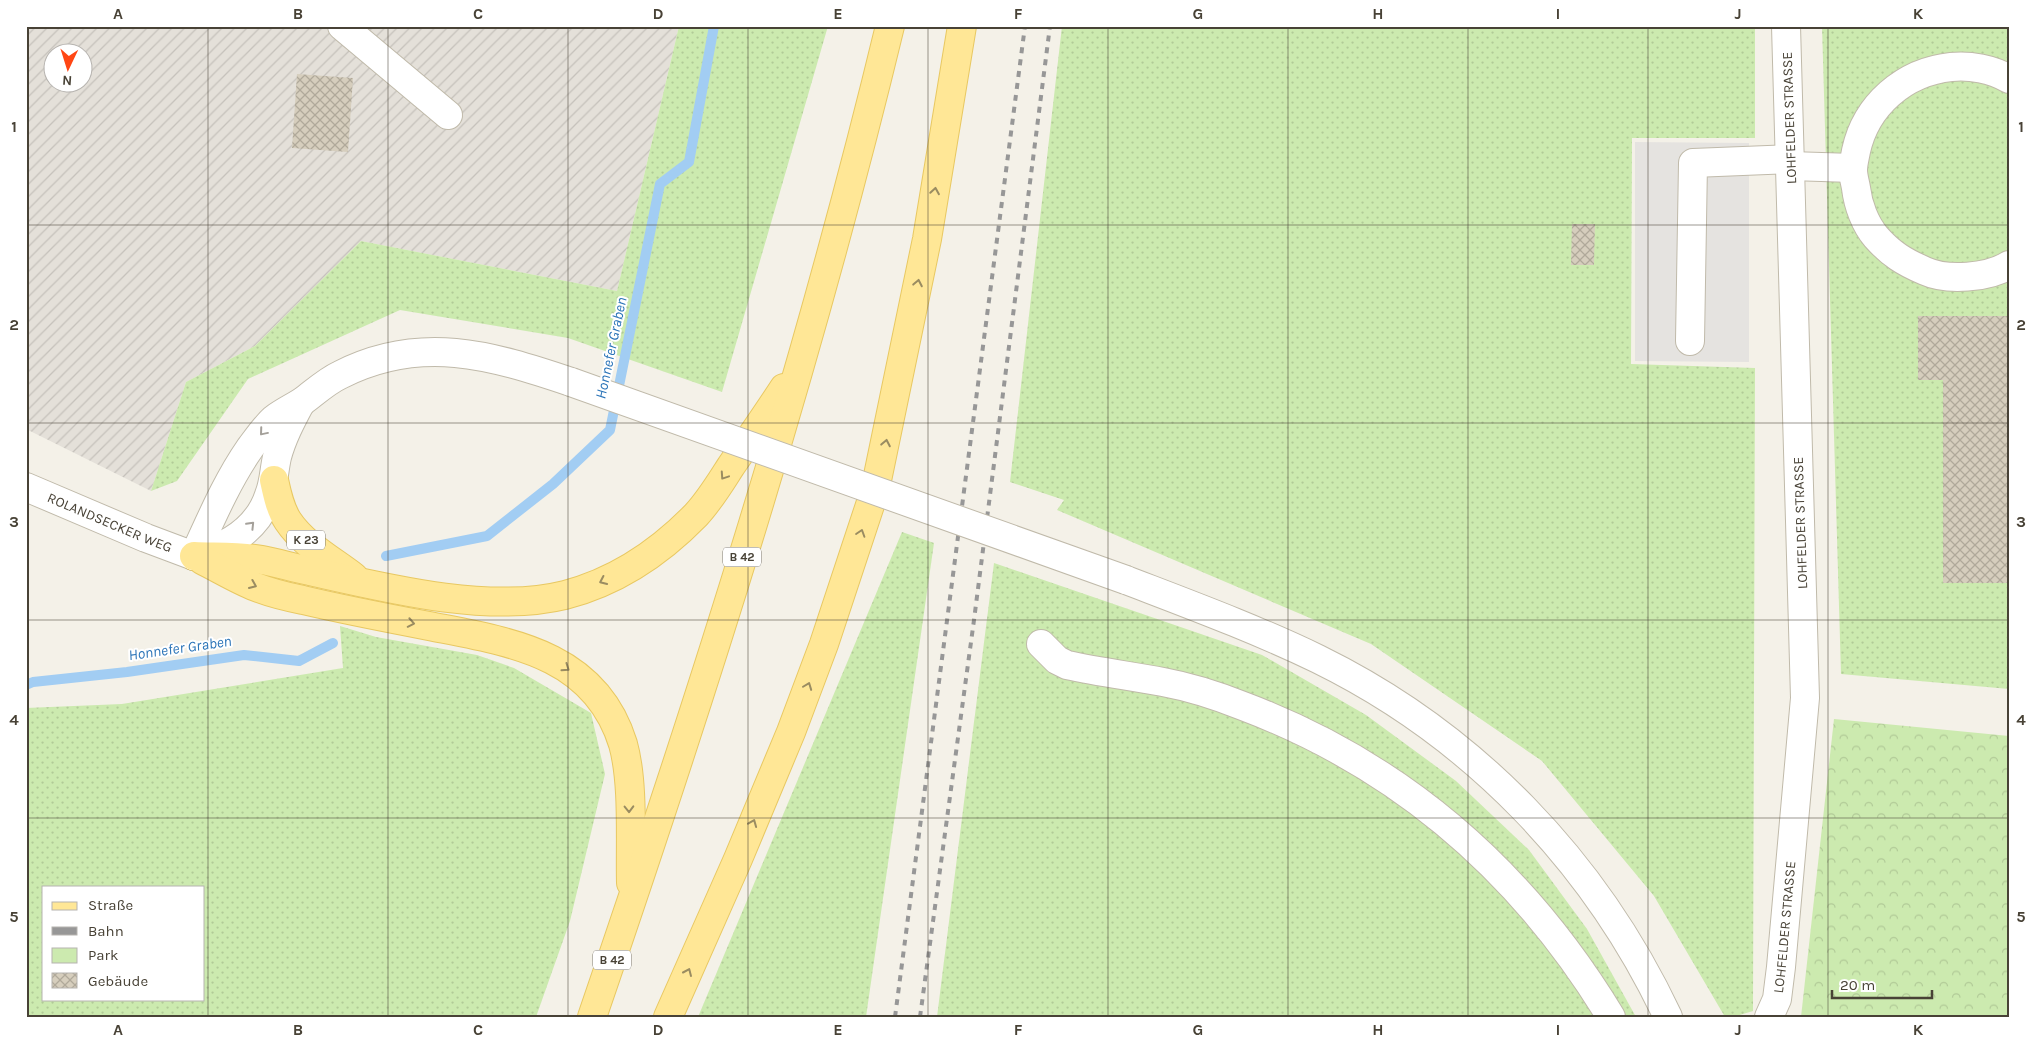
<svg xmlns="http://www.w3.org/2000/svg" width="2035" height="1043" font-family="Karla,sans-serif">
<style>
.industrial{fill:url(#industrial-furrows);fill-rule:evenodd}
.green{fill:url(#green-dots);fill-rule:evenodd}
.forest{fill:url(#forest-crowns)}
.parking{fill:#e5e3e0}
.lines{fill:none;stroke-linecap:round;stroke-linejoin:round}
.stream{stroke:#a2cdf3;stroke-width:10}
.building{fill:url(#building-cross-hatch)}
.minor-casing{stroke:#c0baaa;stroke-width:30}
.major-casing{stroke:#e8c862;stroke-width:30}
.minor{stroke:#fff;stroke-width:28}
.major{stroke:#ffe796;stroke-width:28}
.rail{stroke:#979797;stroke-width:4;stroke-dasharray:6 6;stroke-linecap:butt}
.minor-bridge-casing{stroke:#c0baaa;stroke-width:30;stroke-linecap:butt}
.minor-bridge{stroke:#fff;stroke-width:28}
.oneway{stroke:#9a8c61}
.oneway2{stroke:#a4a09a}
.grid{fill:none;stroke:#484236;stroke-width:1;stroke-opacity:0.55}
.labels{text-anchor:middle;stroke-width:4;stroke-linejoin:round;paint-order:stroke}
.shield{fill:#fff;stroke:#7f7b72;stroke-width:1}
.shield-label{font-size:12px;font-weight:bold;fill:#484236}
.street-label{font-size:14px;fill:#484236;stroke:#fff}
.water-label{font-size:15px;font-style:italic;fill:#2b74b8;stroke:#fff}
.neatline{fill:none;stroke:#484236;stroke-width:2}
.grid-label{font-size:16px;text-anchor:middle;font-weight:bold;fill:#484236}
</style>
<defs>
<pattern id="industrial-furrows" width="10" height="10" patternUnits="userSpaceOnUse" patternTransform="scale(1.25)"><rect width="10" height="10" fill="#e4e0d9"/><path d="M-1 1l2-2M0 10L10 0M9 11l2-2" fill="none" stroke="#c5c1bb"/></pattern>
<pattern id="green-dots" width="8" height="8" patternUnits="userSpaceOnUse" patternTransform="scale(1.25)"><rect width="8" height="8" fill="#cceaaf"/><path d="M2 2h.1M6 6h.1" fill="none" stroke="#b1ca97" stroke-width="1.8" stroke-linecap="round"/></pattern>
<pattern id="forest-crowns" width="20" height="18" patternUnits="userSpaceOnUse" patternTransform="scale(1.25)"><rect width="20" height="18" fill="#cceaaf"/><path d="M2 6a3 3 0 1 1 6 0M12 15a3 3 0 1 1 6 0" fill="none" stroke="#b1ca97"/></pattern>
<pattern id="building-cross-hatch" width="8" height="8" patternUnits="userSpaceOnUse" patternTransform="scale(1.25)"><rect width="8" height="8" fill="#d6cebd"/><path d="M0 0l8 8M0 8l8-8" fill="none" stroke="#b0a99a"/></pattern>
</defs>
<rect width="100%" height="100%" fill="#f4f1e8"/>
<path class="industrial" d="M26,26H679L617,291L361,241L255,346L186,382L151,491L26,429ZM52,52H82V82H52Z"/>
<g class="green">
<path d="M679,26H828L722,392L568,338L400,310L248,379L177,481L151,491L186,382L255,346L361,241L617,291Z"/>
<path d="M1062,26H1755V138H1632L1631,364L1755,368L1753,1011L1733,1017H1725L1654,896L1542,761L1371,644L1057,510L1064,500L1010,482Z"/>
<path d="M1822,26H2009V689L1841,674Z"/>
<path d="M902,532L934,543L866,1017H698Z"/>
<path d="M994,563L1262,655L1366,715L1456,781L1529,850L1587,929L1636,1017H937Z"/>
<path d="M340,626L376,637L477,655L514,668L591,713L605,774L570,921L536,1017H26V708L122,704L343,668ZM44,887H204V999H44Z"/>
</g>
<path class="forest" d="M1834,719L2009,736V1017H1801Z"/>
<path class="parking" d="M1635,142L1749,143V362L1635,361Z"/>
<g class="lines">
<g class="stream">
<path d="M386,556L487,536L553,484L610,430L660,184L689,162L714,26"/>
<path d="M26,685L33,682L127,672L244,655L299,661L333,643"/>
</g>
</g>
<g class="building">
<path d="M297,74L353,78L348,152L292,148Z"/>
<path d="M1572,224H1595L1594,265H1571Z"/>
<path d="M1918,316H2009V583H1943V380H1918Z"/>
</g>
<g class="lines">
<g class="minor-casing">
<g id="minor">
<path d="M342,26L448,115"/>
<path d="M2009,79C1992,69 1970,65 1951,67C1904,72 1866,105 1856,151C1855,157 1853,164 1853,170C1853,176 1855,182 1856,188C1858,205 1865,224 1876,237C1891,254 1904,262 1925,271C1947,281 1988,278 2009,265"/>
<path d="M1790,166L1853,168"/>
<path d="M1690,341L1693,163L1790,159"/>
<path id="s1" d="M26,487L146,538L194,556"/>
<path d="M194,556C211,519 227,481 250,448C257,439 265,427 274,419C283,412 294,407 303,401C315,392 327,381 340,375C420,334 491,355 571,382"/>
<path d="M194,556C227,547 258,529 269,495C274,483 274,470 277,457C282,438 291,421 300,404"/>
<path d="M1126,580C1191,605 1256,629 1318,659C1473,735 1595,862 1668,1017"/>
<path d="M1041,644L1057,660L1067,665C1099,672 1131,676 1163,682C1190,687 1218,696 1243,706C1402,766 1523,872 1611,1017"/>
<path id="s2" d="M1769,1017L1777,999L1781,967L1805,698L1786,26"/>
</g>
</g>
<g class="major-casing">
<g id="major">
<path d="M274,480C277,494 280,509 288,521C304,545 332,560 354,577"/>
<path d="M194,556C216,557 240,556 262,560C278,563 294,568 310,571C385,588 489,614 565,595C615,582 660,552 696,515C710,500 720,483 731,466C749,440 767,414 784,388"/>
<path d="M202,560C220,569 238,580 256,587C271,593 288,597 303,600C345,610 387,618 429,626C510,642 595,653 623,744C634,783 630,842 631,883"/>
<path d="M592,1017C704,691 809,361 890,26"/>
<path d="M668,1017L738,859L791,732L824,644L875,490L927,239L962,26"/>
</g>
</g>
<use href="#minor" class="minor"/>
<use href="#major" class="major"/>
<g class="rail">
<path d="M895,1017L1025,26"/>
<path d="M920,1017L974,620L1050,26"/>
</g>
<g class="minor-bridge-casing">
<path id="minor-bridge" d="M571,382L1126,580"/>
</g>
<use href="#minor-bridge" class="minor-bridge"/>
</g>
<defs><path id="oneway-chevron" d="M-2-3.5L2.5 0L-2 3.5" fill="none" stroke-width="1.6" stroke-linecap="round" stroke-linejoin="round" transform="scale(1.25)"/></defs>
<g class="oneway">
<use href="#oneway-chevron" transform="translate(935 191) rotate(-81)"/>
<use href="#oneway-chevron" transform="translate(918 283) rotate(-79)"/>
<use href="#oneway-chevron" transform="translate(886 443) rotate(-79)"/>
<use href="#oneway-chevron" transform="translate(724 476) rotate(124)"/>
<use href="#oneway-chevron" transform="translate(861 533) rotate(-72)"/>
<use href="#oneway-chevron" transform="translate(603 581) rotate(155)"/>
<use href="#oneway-chevron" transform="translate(253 585) rotate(23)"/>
<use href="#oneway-chevron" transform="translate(411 623) rotate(11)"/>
<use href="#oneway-chevron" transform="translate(566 668) rotate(35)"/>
<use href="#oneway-chevron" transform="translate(808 686) rotate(-69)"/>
<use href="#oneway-chevron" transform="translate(629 809) rotate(89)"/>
<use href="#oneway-chevron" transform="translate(753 823) rotate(-68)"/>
<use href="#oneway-chevron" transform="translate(688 972) rotate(-66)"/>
</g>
<g class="oneway2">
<use href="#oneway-chevron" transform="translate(263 432) rotate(130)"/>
<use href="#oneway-chevron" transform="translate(251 525) rotate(-46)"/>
</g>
<path class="grid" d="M208,26V1017M388,26V1017M568,26V1017M748,26V1017M928,26V1017M1108,26V1017M1288,26V1017M1468,26V1017M1648,26V1017M1828,26V1017M26,225H2009M26,423H2009M26,620H2009M26,818H2009"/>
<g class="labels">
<g class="shield">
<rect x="287" y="530.5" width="38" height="19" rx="4"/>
<rect x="723" y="547.5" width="38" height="19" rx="4"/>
<rect x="593" y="950.5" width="38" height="19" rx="4"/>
</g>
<g class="shield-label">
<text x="306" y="544">K 23</text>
<text x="742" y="561">B 42</text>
<text x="612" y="964">B 42</text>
</g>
<g class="street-label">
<text transform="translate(1789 118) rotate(-92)" y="5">LOHFELDER STRASSE</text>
<text dy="5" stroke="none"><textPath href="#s1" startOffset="91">ROLANDSECKER WEG</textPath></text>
<text transform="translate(1800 523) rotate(-92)" y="5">LOHFELDER STRASSE</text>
<text dy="5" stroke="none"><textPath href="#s2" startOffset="92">LOHFELDER STRASSE</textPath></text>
</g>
<g class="water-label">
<text transform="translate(611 348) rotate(-78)" y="5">Honnefer Graben</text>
<text transform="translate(180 648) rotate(-8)" y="5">Honnefer Graben</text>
</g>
</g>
<rect width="2035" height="1043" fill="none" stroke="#ffffff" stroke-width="55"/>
<rect x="42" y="886" width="162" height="115" fill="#ffffff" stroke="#b6b3af"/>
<rect x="52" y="902" width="25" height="8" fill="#ffe796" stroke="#b6b3af"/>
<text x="88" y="910" font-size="15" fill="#484236">Straße</text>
<rect x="52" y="927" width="25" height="8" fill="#979797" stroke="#b6b3af"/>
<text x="88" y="936" font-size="15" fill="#484236">Bahn</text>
<rect x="52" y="948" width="25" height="15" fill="#cceaaf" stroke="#b6b3af"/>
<text x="88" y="960" font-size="15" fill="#484236">Park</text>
<rect x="52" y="973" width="25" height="15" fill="url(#building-cross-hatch)" stroke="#b6b3af"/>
<text x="88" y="986" font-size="15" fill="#484236">Gebäude</text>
<g transform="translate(68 68) rotate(184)"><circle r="24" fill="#ffffff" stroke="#b6b3af"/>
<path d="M0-4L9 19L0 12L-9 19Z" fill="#ff4614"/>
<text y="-8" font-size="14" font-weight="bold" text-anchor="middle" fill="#484236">N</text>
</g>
<path d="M1832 990v8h100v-8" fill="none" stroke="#484236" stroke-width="2.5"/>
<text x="1840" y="990" font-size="15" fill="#484236" stroke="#ffffff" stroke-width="4" paint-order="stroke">20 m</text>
<rect x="28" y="28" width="1980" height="988" class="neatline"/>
<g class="grid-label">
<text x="118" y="19">A</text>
<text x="298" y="19">B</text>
<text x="478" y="19">C</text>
<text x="658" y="19">D</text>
<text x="838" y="19">E</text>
<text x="1018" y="19">F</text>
<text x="1198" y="19">G</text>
<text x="1378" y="19">H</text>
<text x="1558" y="19">I</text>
<text x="1738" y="19">J</text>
<text x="1918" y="19">K</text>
<text x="14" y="132">1</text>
<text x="2021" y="132">1</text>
<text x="14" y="330">2</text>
<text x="2021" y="330">2</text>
<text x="14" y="527">3</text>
<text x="2021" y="527">3</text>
<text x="14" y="725">4</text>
<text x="2021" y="725">4</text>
<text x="14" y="922">5</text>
<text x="2021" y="922">5</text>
<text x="118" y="1035">A</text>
<text x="298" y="1035">B</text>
<text x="478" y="1035">C</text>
<text x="658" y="1035">D</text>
<text x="838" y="1035">E</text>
<text x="1018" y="1035">F</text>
<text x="1198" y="1035">G</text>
<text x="1378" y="1035">H</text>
<text x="1558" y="1035">I</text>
<text x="1738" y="1035">J</text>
<text x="1918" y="1035">K</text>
</g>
</svg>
